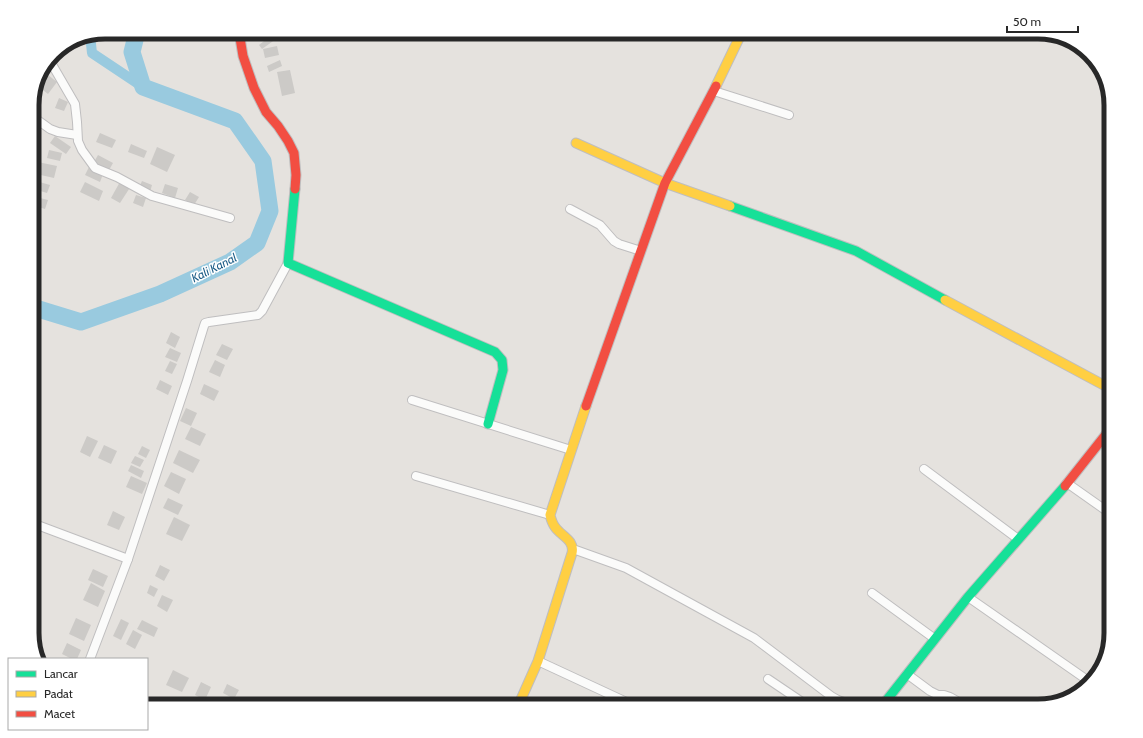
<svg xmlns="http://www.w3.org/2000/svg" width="1143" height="738" font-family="Cabin,sans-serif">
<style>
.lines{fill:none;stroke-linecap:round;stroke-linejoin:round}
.canal{stroke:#99cadf;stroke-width:10}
.river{stroke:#99cadf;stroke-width:17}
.building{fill:#cccac7}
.street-casing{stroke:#bfbebf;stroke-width:10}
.fast-casing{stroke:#bfbebf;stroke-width:11}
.slow-casing{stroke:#bfbebf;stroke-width:11}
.jam-casing{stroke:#bfbebf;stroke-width:11}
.street{stroke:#fbfbfa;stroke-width:8}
.fast{stroke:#16e098;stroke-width:9}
.slow{stroke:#ffcf43;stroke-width:9}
.jam{stroke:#f24e42;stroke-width:9}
.labels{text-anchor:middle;stroke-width:3;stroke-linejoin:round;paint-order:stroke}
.water-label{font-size:12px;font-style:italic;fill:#1c5d87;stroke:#fff}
.rim{fill:none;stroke:#282828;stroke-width:5}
</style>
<rect width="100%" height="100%" fill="#e5e2de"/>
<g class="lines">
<path class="canal" d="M90,35L92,53L143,87"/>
<path class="river" d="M32,307L81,322L160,294L230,262L257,243L270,211L263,161L235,121L143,87L132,52L137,32"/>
</g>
<g class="building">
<path d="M273,34L276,39L262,49L259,45Z"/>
<path d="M277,46L279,55L265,58L263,49Z"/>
<path d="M280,60L282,66L269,72L267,66Z"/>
<path d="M290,70L295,93L282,96L277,72Z"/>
<path d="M48,75L57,82L48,94L39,87Z"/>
<path d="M59,98L68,102L64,111L55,108Z"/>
<path d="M100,133L116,140L112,148L96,142Z"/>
<path d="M55,136L71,147L66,154L50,143Z"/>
<path d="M131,144L147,151L144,158L128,152Z"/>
<path d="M157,147L175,155L167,172L150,164Z"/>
<path d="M49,150L62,153L60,161L47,158Z"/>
<path d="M98,155L113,163L108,172L93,164Z"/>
<path d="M33,161L57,166L54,178L32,173Z"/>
<path d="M89,167L103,174L100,182L85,175Z"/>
<path d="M121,180L131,186L120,203L111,198Z"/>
<path d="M36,181L50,185L47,193L34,189Z"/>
<path d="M142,181L152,185L150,192L139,188Z"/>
<path d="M85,182L103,191L99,201L80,192Z"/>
<path d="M165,184L178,188L175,198L162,193Z"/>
<path d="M190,192L199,197L194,205L185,200Z"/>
<path d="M136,195L146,198L143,207L133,203Z"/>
<path d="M32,196L48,200L45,209L32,205Z"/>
<path d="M171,332L180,337L175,348L166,343Z"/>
<path d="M222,344L233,349L227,360L216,355Z"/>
<path d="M170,348L181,353L177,362L165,357Z"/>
<path d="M215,360L225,365L220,377L209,372Z"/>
<path d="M170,361L177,364L172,374L165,371Z"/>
<path d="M160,380L172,386L168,395L156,389Z"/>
<path d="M204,384L219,391L214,401L200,394Z"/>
<path d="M186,408L197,413L191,426L180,421Z"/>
<path d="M191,427L206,434L200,446L185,439Z"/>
<path d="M87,436L98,441L90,457L80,452Z"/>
<path d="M104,445L117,451L111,464L98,458Z"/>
<path d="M142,446L150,450L146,458L138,454Z"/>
<path d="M179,450L200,460L193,473L173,463Z"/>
<path d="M135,456L144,460L140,467L131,463Z"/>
<path d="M131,465L144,471L141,478L128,471Z"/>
<path d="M32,470L41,474L38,481L32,478Z"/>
<path d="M171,472L186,479L179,494L164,486Z"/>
<path d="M131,476L147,483L142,494L126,487Z"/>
<path d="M168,498L183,505L178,515L163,508Z"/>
<path d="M113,511L125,517L119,530L107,525Z"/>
<path d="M174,517L190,525L182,541L166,534Z"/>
<path d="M160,565L170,570L164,581L155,576Z"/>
<path d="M93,569L108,576L103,587L88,580Z"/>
<path d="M91,583L105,591L98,607L83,600Z"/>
<path d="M150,585L158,589L154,597L147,593Z"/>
<path d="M162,595L173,600L167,612L157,606Z"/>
<path d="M76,618L91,625L84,641L69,634Z"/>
<path d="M121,619L129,623L121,640L113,636Z"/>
<path d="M142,620L158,628L154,637L137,629Z"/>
<path d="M133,630L142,635L135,649L126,644Z"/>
<path d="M67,643L81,650L77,659H72L62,654Z"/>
<path d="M173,670L189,678L182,692L166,685Z"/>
<path d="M201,682L211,687L205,700L195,695Z"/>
<path d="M227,684L239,690L234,699L223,693Z"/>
</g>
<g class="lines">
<g class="street-casing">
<g id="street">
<path d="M50,61L75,104L77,122L78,141L82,150L95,168L117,177L152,196L230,218"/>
<path d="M714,91L789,115"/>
<path d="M32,116L50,129L58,132L77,135"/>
<path d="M570,209L600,225L614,241L619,244L641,251"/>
<path d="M412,400L571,450"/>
<path d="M924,469L1018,539"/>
<path d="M416,476L550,515"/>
<path d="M1067,483L1111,514"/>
<path d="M32,523L128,559"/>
<path d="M573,549L626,568L754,638L831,696L838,700L855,706"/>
<path d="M872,593L935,639"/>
<path d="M968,597L1090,682"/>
<path d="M90,659L128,559L187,381L204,326L205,323L209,322L258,315L262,311L288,263"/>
<path d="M538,661L635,706"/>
<path d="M907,674L930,691L938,695H944L950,697L966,706"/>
<path d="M768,679L808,706"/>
</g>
</g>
<g class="fast-casing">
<g id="fast">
<path d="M295,189L288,263L495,352L502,360L503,370L488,424"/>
<path d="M730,206L856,251L945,300"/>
<path d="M882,706L968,597L1065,486"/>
</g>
</g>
<g class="slow-casing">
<g id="slow">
<path d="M716,86L742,32"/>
<path d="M576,143L665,183L730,206"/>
<path d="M945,300L1111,389"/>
<path d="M518,706L538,661L572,553C575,540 561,536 555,527C552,523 551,519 550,515L586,406"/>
</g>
</g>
<g class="jam-casing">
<g id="jam">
<path d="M239,32L243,56L254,88L266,112L278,126L288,141L294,153L296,175L295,189"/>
<path d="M586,406L665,183L716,86"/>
<path d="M1065,486L1111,428"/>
</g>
</g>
<use href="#street" class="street"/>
<use href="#fast" class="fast"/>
<use href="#slow" class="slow"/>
<use href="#jam" class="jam"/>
</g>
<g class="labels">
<g class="water-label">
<text transform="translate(214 268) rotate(-27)" y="4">Kali Kanal</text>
</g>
</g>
<path d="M0 0H1143V738H0ZM105 39H1038A66 66 0 0 1 1104 105V633A66 66 0 0 1 1038 699H105A66 66 0 0 1 39 633V105A66 66 0 0 1 105 39Z" fill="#fff" fill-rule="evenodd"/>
<path class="rim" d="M105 39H1038A66 66 0 0 1 1104 105V633A66 66 0 0 1 1038 699H105A66 66 0 0 1 39 633V105A66 66 0 0 1 105 39Z"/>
<rect x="8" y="658" width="140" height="72" fill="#ffffff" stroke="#a9a9a9"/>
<rect x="16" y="671" width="20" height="6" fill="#16e098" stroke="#a9a9a9"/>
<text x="44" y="678" font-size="12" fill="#282828">Lancar</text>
<rect x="16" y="691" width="20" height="6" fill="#ffcf43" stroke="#a9a9a9"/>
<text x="44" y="698" font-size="12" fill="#282828">Padat</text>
<rect x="16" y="711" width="20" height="6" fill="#f24e42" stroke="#a9a9a9"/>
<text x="44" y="718" font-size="12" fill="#282828">Macet</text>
<path d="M1007 26v6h71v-6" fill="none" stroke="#282828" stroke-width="2"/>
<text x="1013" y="26" font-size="12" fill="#282828" stroke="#ffffff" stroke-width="3" paint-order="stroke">50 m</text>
</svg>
